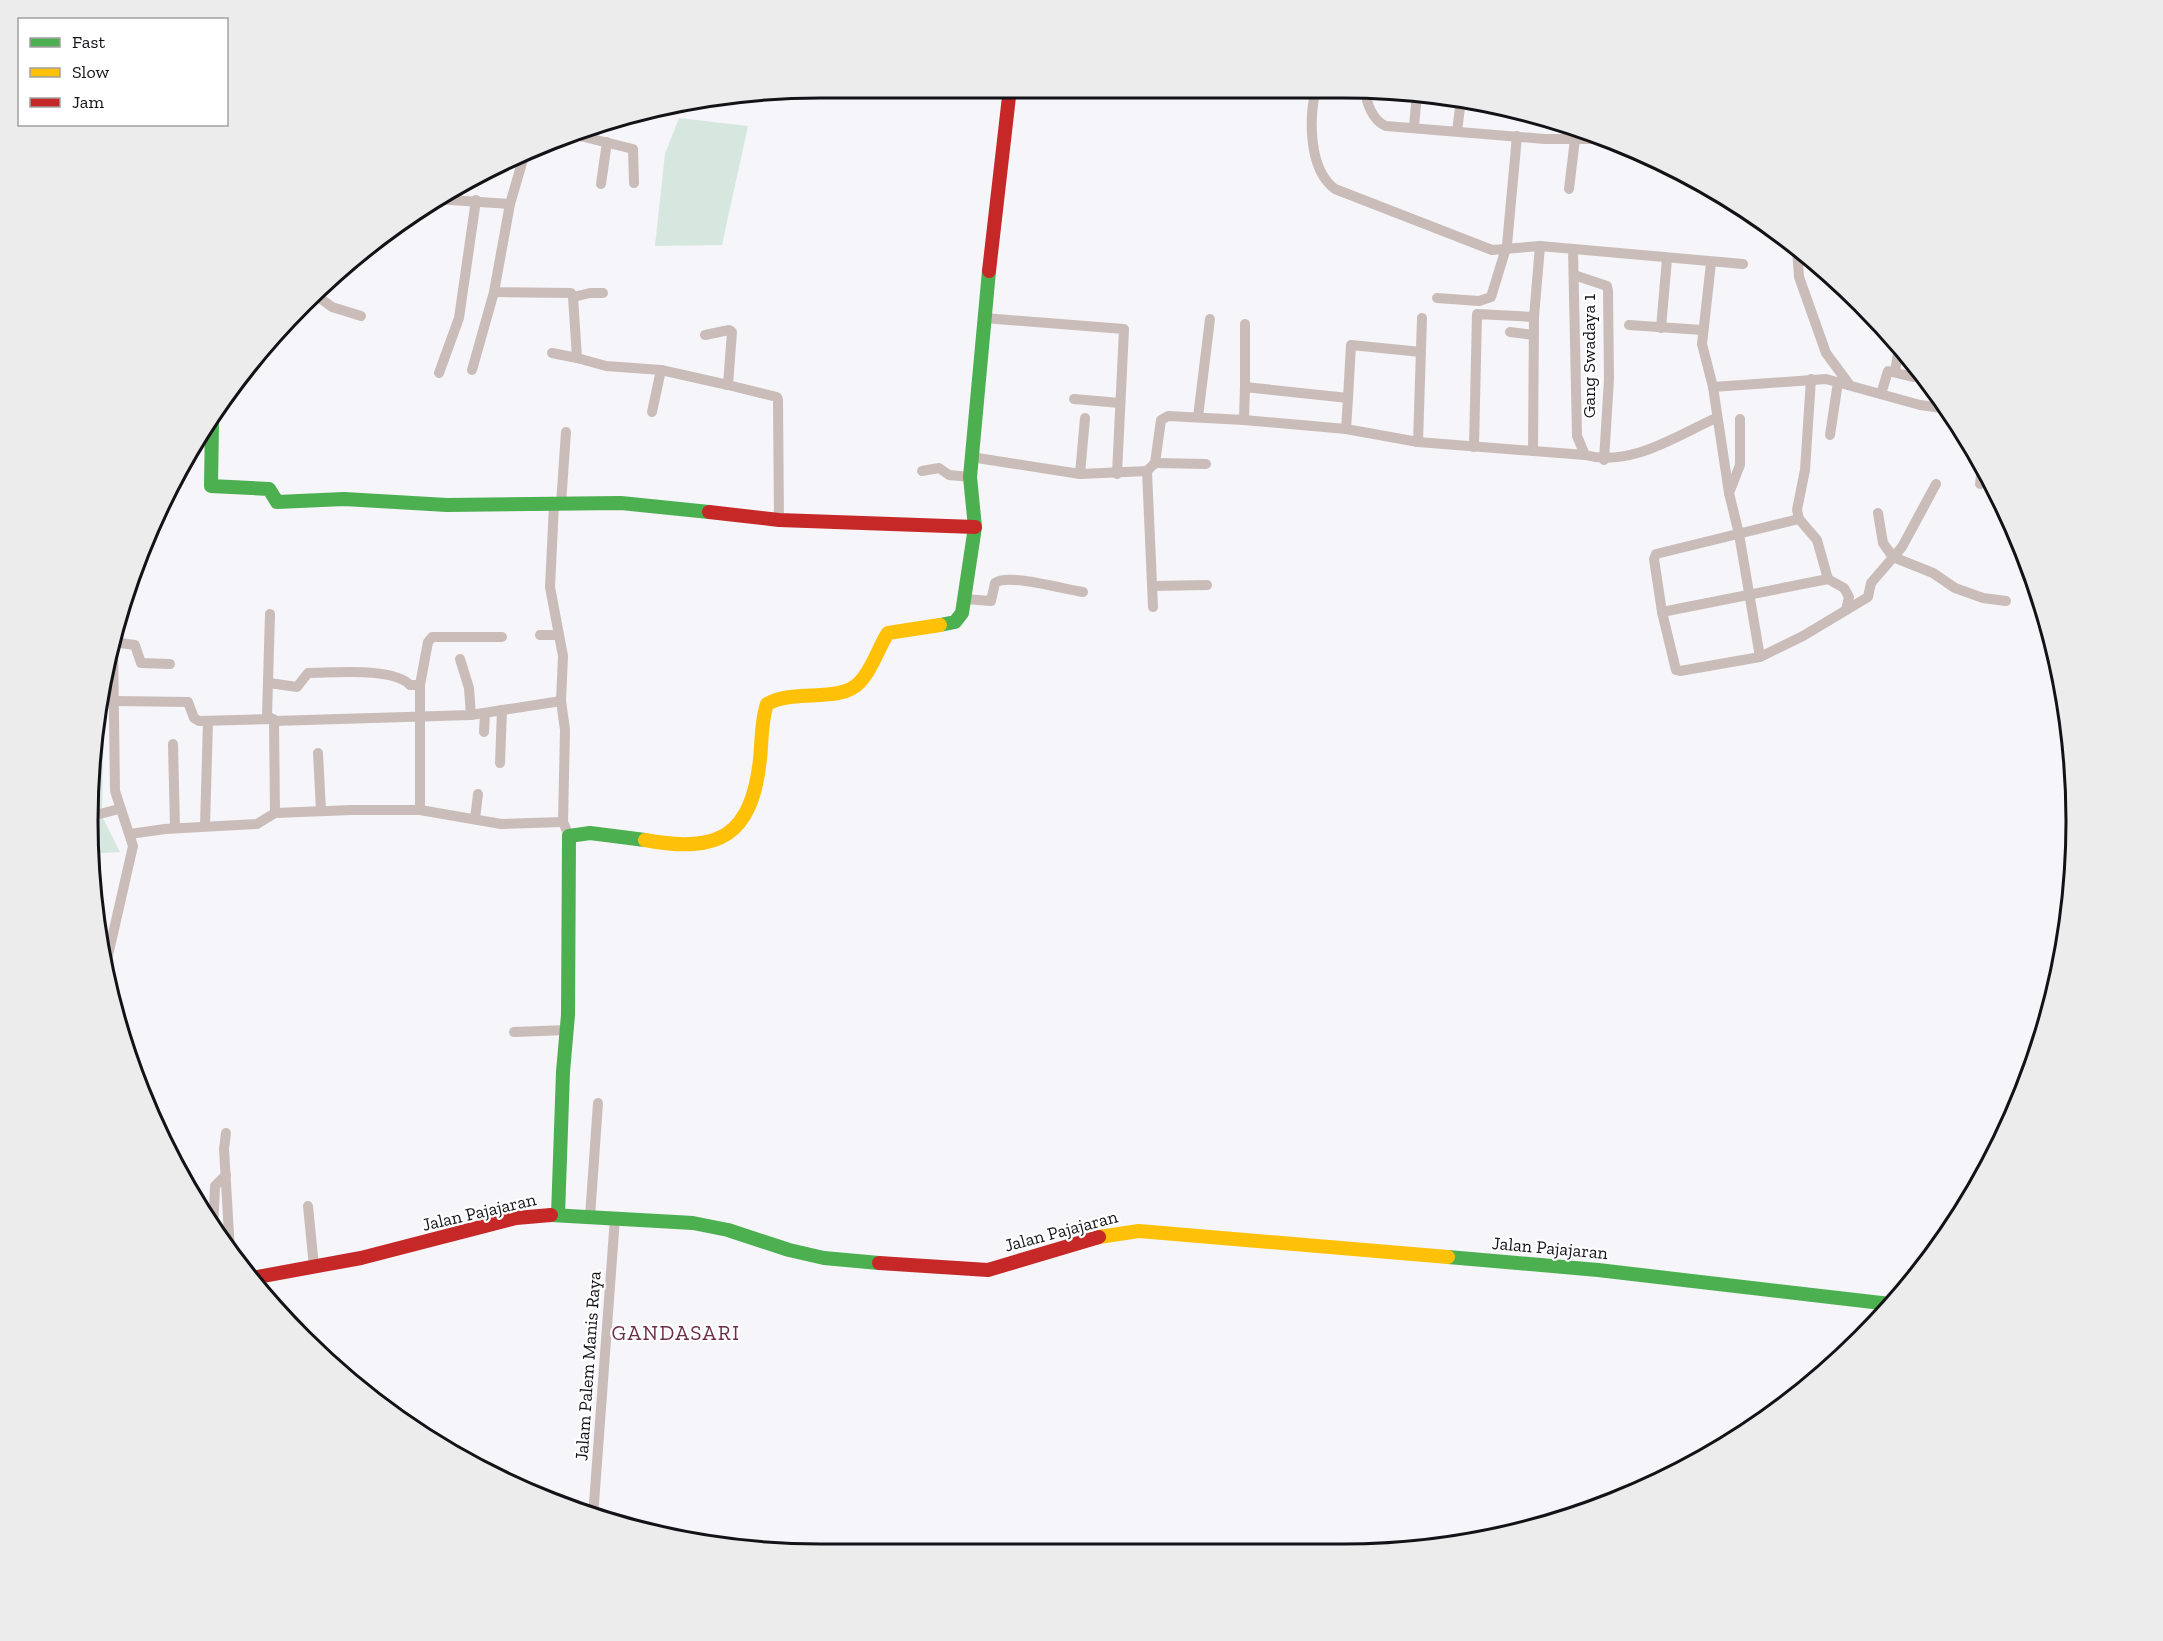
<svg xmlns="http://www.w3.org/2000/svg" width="2163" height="1641" font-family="'Zilla Slab',serif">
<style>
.green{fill:#d6e7df}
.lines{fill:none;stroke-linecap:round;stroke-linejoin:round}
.street{stroke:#cabdb9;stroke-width:10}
.fast{stroke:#4caf50;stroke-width:14}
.slow{stroke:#ffc107;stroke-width:14}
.jam{stroke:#c62828;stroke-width:14}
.labels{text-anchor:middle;stroke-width:4.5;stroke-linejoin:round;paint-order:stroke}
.street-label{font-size:18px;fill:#131317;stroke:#fff}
.quarter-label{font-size:21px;letter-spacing:1.5px;fill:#6d2c4b;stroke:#fff}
.rim{fill:none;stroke:#131317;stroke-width:3}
</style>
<rect width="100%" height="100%" fill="#f5f5fa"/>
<g class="green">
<path d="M679,118L748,126L722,245L655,246L665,154Z"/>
<path d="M99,707H104L102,816L120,852L89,854Z"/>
</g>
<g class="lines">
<g class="street">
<path d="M1316,88C1309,118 1308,169 1335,189L1492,250L1540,246L1743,264"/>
<path d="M1366,88C1365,102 1373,121 1386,126L1545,139H1604"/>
<path d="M1567,125L1568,139"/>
<path d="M1414,127L1417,93"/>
<path d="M1457,131L1461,100"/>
<path d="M576,135L633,149L634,183"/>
<path d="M524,156L510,204L494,292L571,293L573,297L577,358L606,366L661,370L728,385"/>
<path d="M601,184L607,142"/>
<path d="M1569,189L1575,139"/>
<path d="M435,199L510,204"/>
<path d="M1573,249L1577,436L1585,455"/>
<path d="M1797,249L1799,277L1826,353L1849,384"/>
<path d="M1711,263L1702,344L1713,387"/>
<path d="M1574,275L1607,286L1608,291L1609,379L1604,460"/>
<path d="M313,293L332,307L361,316"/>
<path d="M573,297L590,293H603"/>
<path d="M1437,298L1479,301L1491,297L1507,245L1517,136"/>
<path d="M984,318L1124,329L1117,474"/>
<path d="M1245,324V387"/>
<path d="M1629,325L1702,330"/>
<path d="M1661,328L1667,259"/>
<path d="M1510,332L1534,335"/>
<path d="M705,335L729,330L732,332L728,385L777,397L778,400L779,520"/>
<path d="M552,353L577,358"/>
<path d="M472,370L494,292"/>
<path d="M1895,371L1899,348"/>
<path d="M439,373L459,318L476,200"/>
<path d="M1811,379L1805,470L1797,510L1799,519L1817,540L1828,579"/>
<path d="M1881,394L1888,371L1913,377L1916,369"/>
<path d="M1348,398L1351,345L1421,352"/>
<path d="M1074,399L1120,403"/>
<path d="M652,412L661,370"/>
<path d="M1198,417L1210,319"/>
<path d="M1244,420L1245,387L1348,398L1346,429"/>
<path d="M1830,435L1838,382"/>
<path d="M1418,442L1422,318"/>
<path d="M1474,447L1477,314L1534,317"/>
<path d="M1533,451L1534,317L1540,246"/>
<path d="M971,457L1080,474L1147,471L1155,463L1161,420L1168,416L1244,420L1346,429L1418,442L1585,455C1631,467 1674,437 1716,418"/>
<path d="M1155,463L1206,464"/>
<path d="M922,471L939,468L949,475L970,477"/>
<path d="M1147,471L1153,607"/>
<path d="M1080,474L1085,418"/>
<path d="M1936,484L1902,547L1871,583L1868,597L1803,636L1760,657L1739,534L1729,493L1713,387L1826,379L1920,405L1949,409"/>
<path d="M1980,484L1982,468"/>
<path d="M1729,493L1740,465V419"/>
<path d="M554,504L550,587L563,656L561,701L565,730L563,822L569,836"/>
<path d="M561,504L566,432"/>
<path d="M1878,513L1883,543L1893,557L1933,573L1955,588L1983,598L2006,601"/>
<path d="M1153,586L1207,585"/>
<path d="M965,599L991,601L995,583C1008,573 1063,589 1083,592"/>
<path d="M1662,612L1828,579L1844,588L1849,597L1846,610"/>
<path d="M270,614L267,715L274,721L275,813"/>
<path d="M540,635H559"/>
<path d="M113,642L135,645L141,663L170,664"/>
<path d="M1760,657L1680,671L1676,670L1662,612L1654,559L1656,554L1799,519"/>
<path d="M460,659L469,688L471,715"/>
<path d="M269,683L297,687L308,673C333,673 393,667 410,685H420"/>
<path d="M114,701L188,702L194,718L199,721L273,719"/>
<path d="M274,721L471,715L561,701"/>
<path d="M484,732L485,713"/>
<path d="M173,744L175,828"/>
<path d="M318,753L321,811"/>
<path d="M500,763L502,710"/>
<path d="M420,810V685L428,642L432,637H502"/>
<path d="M92,816L119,809"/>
<path d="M475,819L478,794"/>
<path d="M205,826L208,721"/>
<path d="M130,834L165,829L257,824L275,813L352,810H420L501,824L563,822"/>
<path d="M107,960L133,846L115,791L113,643"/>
<path d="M514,1032L567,1030"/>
<path d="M226,1133L224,1149L230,1252"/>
<path d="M308,1206L314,1267"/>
<path d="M590,1217L598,1103"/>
<path d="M213,1231L215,1186L226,1175"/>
<path d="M593,1517L615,1218"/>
</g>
<g class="fast">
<path d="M212,422L211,486L269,489L277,502L344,499L447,505L621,503L709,512"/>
<path d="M940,625L955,622L962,613L975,527L970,477L989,271"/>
<path d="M551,1215L693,1223L728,1230L789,1250L824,1258L879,1263"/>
<path d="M558,1215L563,1072L568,1015L569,836L590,833L645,840"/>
<path d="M1448,1257L1598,1270L1890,1304"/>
</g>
<g class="slow">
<path d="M645,840C719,854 752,836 760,759C762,741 761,721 767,704C795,688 840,704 860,682C873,668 878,648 888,633L940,625"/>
<path d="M1099,1237L1139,1231L1448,1257"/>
</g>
<g class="jam">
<path d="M989,271L1010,88"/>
<path d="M709,512L779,520L975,527"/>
<path d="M879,1263L988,1270L1099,1237"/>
<path d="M252,1278L361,1258L516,1218L551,1215"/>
</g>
</g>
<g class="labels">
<g class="street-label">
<text transform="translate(1589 356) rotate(-90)" y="6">Gang Swadaya 1</text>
<text transform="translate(479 1212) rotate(-13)" y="6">Jalan Pajajaran</text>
<text transform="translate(1061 1231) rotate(-15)" y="6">Jalan Pajajaran</text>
<text transform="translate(1550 1248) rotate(5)" y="6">Jalan Pajajaran</text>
<text transform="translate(588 1366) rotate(-86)" y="6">Jalam Palem Manis Raya</text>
</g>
<g class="quarter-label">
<text x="676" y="1340">GANDASARI</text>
</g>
</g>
<path d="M0 0H2163V1641H0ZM821 98H1343A723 723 0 0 1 2066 821V821A723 723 0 0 1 1343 1544H821A723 723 0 0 1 98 821V821A723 723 0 0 1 821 98Z" fill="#ececec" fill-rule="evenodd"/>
<path class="rim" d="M821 98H1343A723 723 0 0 1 2066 821V821A723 723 0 0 1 1343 1544H821A723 723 0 0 1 98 821V821A723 723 0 0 1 821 98Z"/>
<rect x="18" y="18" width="210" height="108" fill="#ffffff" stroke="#a1a1a2" stroke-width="1.5"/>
<rect x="30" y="38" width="30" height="9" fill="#4caf50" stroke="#a1a1a2" stroke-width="1.5"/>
<text x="72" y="48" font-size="18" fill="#131317">Fast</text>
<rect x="30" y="68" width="30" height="9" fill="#ffc107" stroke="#a1a1a2" stroke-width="1.5"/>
<text x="72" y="78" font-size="18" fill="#131317">Slow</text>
<rect x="30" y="98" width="30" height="9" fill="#c62828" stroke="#a1a1a2" stroke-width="1.5"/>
<text x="72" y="108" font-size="18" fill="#131317">Jam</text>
</svg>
